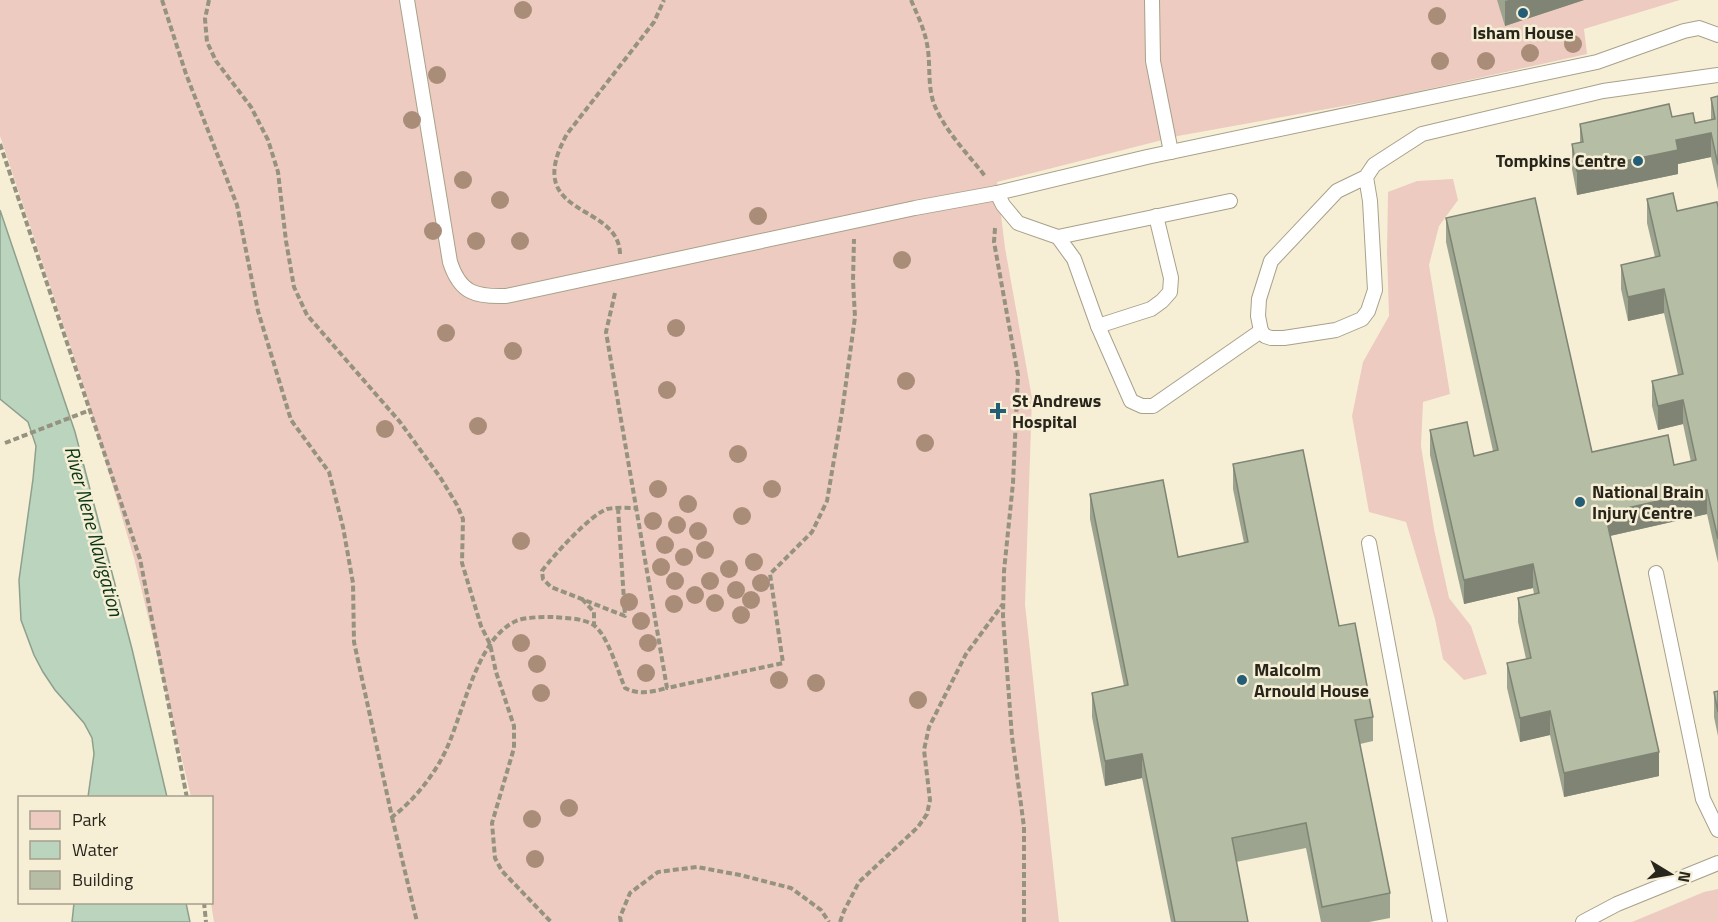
<svg xmlns="http://www.w3.org/2000/svg" width="1718" height="922" font-family="'Titillium Web',sans-serif">
<style>
.green{fill:#edcbc0}
.water{fill:#bad4bd;stroke:#8ea08d;stroke-width:1.5}
.lines{fill:none;stroke-linecap:round;stroke-linejoin:round}
.service-casing{stroke:#a8a18a;stroke-width:16}
.path{stroke:#969280;stroke-width:4;stroke-dasharray:6 3;stroke-linecap:butt}
.service{stroke:#fff;stroke-width:14}
.tree{fill:#aa8d78}
.wall{fill:#9ca38e}
.shaded-wall{fill:#7f8474}
.building{fill:#b5bda5;stroke:#7f8474;stroke-width:1.5}
.poi-dot{fill:#245d76;stroke:#f6efd6;stroke-width:2}
.labels{text-anchor:middle;stroke-width:5;stroke-linejoin:round;paint-order:stroke}
.poi-label{font-size:18px;font-weight:bold;fill:#28261c;stroke:#f6efd6;text-anchor:start}
.water-label{font-size:20px;font-style:italic;fill:#093516;stroke:#f6efd6}
</style>
<rect width="100%" height="100%" fill="#f6efd6"/>
<g class="green">
<path d="M0,0H1680L1584,29L1587,54L1388,98L1178,136L997,182L1005,248L1032,398L1025,604L1059,922H214L211,903L212,798L191,797L134,558L80,375L0,136Z"/>
<path d="M1453,179L1458,200L1439,226L1429,265L1450,394L1423,402L1421,446L1434,529L1449,598L1471,626L1487,674L1464,680L1443,659L1435,619L1406,522L1369,512L1352,416L1363,362L1389,316L1387,253L1388,192L1417,181Z"/>
<path d="M1718,889V922H1632L1704,892Z"/>
</g>
<g class="water">
<path d="M0,210L75,432L132,649L167,797H88L94,754L92,738L84,723L55,690L43,672L34,655L21,620L19,580L33,479L36,446L28,422L0,399Z"/>
<path d="M74,903H186L190,922H72Z"/>
</g>
<g class="lines">
<g class="service-casing">
<g id="service">
<path d="M407,0L450,262C460,293 475,297 506,296L915,208L997,193L1147,157L1597,62L1684,31L1699,28L1718,35"/>
<path d="M1152,0L1153,61L1171,152"/>
<path d="M1366,177L1370,201L1375,290L1368,311L1362,319L1336,330L1284,338H1271L1265,336L1261,331L1258,316L1259,299L1271,261L1337,191L1366,177L1374,165L1422,134L1603,91L1718,75"/>
<path d="M997,193L1003,205L1018,223L1058,237L1074,259L1098,326L1131,401L1142,406H1153L1261,331"/>
<path d="M1058,237L1230,201"/>
<path d="M1098,326L1151,309L1162,301L1170,292L1171,278L1156,216"/>
<path d="M1369,543L1440,922"/>
<path d="M1656,573L1703,799L1718,830"/>
<path d="M1583,922L1617,904L1718,863"/>
</g>
</g>
<g class="path">
<path d="M162,0L186,74L237,205L258,311L291,420L329,472L343,527L353,583L354,642L392,817C412,802 430,780 442,758C463,720 474,640 516,621C525,617 542,617 552,617C565,618 581,618 592,624C607,632 618,672 625,688C639,695 652,692 667,688"/>
<path d="M209,0L205,19L207,42L216,61L251,107L268,140L278,172L286,241L294,287L307,315L400,422L440,477L457,505L463,519L462,563L481,626L490,644L496,672L514,726V748L492,823L495,858L502,871L551,922"/>
<path d="M911,0C917,14 924,28 927,44C931,64 927,84 934,104C945,131 967,153 985,176"/>
<path d="M0,144L140,559L187,798"/>
<path d="M995,228L994,242L1018,375L1013,483L1004,571L1003,616L1012,737L1024,827V922"/>
<path d="M620,254C619,201 520,219 567,134L654,22L664,0"/>
<path d="M615,293L606,332L667,688L783,663L770,574L812,532L827,501L842,412L855,317L853,280L854,239"/>
<path d="M5,443L90,410"/>
<path d="M618,508L625,616L551,587L543,579L542,571C553,556 590,515 607,509C616,507 627,508 636,508"/>
<path d="M582,599L594,612V624"/>
<path d="M392,817L417,922"/>
<path d="M204,902L206,922"/>
<path d="M621,922L620,917L630,893L658,872L697,867L740,875L791,888L821,910L829,922"/>
<path d="M840,922L844,911L859,882L918,827L927,814L930,800L924,750L929,727L966,654L1003,604"/>
</g>
<use href="#service" class="service"/>
</g>
<g class="tree">
<circle cx="523" cy="10" r="9"/>
<circle cx="1437" cy="16" r="9"/>
<circle cx="1573" cy="44" r="9"/>
<circle cx="1530" cy="53" r="9"/>
<circle cx="1440" cy="61" r="9"/>
<circle cx="1486" cy="61" r="9"/>
<circle cx="437" cy="75" r="9"/>
<circle cx="412" cy="120" r="9"/>
<circle cx="463" cy="180" r="9"/>
<circle cx="500" cy="200" r="9"/>
<circle cx="758" cy="216" r="9"/>
<circle cx="433" cy="231" r="9"/>
<circle cx="476" cy="241" r="9"/>
<circle cx="520" cy="241" r="9"/>
<circle cx="902" cy="260" r="9"/>
<circle cx="676" cy="328" r="9"/>
<circle cx="446" cy="333" r="9"/>
<circle cx="513" cy="351" r="9"/>
<circle cx="906" cy="381" r="9"/>
<circle cx="667" cy="390" r="9"/>
<circle cx="478" cy="426" r="9"/>
<circle cx="385" cy="429" r="9"/>
<circle cx="925" cy="443" r="9"/>
<circle cx="738" cy="454" r="9"/>
<circle cx="658" cy="489" r="9"/>
<circle cx="772" cy="489" r="9"/>
<circle cx="688" cy="504" r="9"/>
<circle cx="742" cy="516" r="9"/>
<circle cx="653" cy="521" r="9"/>
<circle cx="677" cy="525" r="9"/>
<circle cx="698" cy="531" r="9"/>
<circle cx="521" cy="541" r="9"/>
<circle cx="665" cy="545" r="9"/>
<circle cx="705" cy="550" r="9"/>
<circle cx="684" cy="557" r="9"/>
<circle cx="754" cy="562" r="9"/>
<circle cx="661" cy="567" r="9"/>
<circle cx="729" cy="569" r="9"/>
<circle cx="675" cy="581" r="9"/>
<circle cx="710" cy="581" r="9"/>
<circle cx="761" cy="583" r="9"/>
<circle cx="736" cy="590" r="9"/>
<circle cx="695" cy="595" r="9"/>
<circle cx="751" cy="600" r="9"/>
<circle cx="629" cy="602" r="9"/>
<circle cx="715" cy="603" r="9"/>
<circle cx="674" cy="604" r="9"/>
<circle cx="741" cy="615" r="9"/>
<circle cx="641" cy="621" r="9"/>
<circle cx="521" cy="643" r="9"/>
<circle cx="648" cy="643" r="9"/>
<circle cx="537" cy="664" r="9"/>
<circle cx="646" cy="673" r="9"/>
<circle cx="779" cy="680" r="9"/>
<circle cx="816" cy="683" r="9"/>
<circle cx="541" cy="693" r="9"/>
<circle cx="918" cy="700" r="9"/>
<circle cx="569" cy="808" r="9"/>
<circle cx="532" cy="819" r="9"/>
<circle cx="535" cy="859" r="9"/>
</g>
<g class="wall">
<path d="M1497,0H1584L1505,26Z"/>
<path d="M1718,96V190L1711,157L1678,164V174L1577,195L1572,169V144L1580,143V124L1672,117L1695,123L1711,120V98Z"/>
<path d="M1647,199L1677,211L1718,208V563L1707,514L1610,536L1659,776L1564,797L1550,735L1520,742L1507,688V663L1526,659L1518,622V598L1534,594L1533,588L1464,604L1430,455V430L1474,456L1493,451L1446,242V218L1592,452L1674,465L1691,462L1683,424L1658,430L1652,406V381L1678,375L1664,313L1628,321L1621,289V265L1655,257L1647,223Z"/>
<path d="M1233,464L1339,626L1373,717V741L1360,744L1390,893V918L1369,922H1321L1306,848L1236,862L1248,922H1171L1142,778L1105,786L1092,717V693L1124,686L1090,519V494L1178,557L1244,543L1233,489Z"/>
<path d="M1718,691V736L1714,717V692Z"/>
</g>
<g class="shaded-wall">
<path d="M1509,0H1584L1505,26V1Z"/>
<path d="M1711,133V157L1678,164V174L1577,195V171L1676,140Z"/>
<path d="M1664,289V313L1628,321V297Z"/>
<path d="M1683,400V424L1658,430V406Z"/>
<path d="M1707,490V514L1605,537V513Z"/>
<path d="M1533,564V588L1464,604V580Z"/>
<path d="M1550,711V735L1520,742V718Z"/>
<path d="M1659,752V776L1564,797V773Z"/>
<path d="M1142,754V778L1105,786V761Z"/>
</g>
<g class="building">
<path d="M1718,96V165L1711,133L1676,140L1678,150L1577,171L1572,144L1583,142L1580,124L1669,104L1672,117L1693,113L1695,123L1715,119L1711,98Z"/>
<path d="M1673,193L1677,211L1717,202L1718,208V539L1707,490L1605,513L1659,752L1564,773L1550,711L1520,718L1507,663L1531,658L1518,598L1539,593L1533,564L1464,580L1430,430L1467,422L1474,456L1498,450L1446,218L1535,198L1592,452L1668,435L1674,465L1696,460L1683,400L1658,406L1652,381L1683,374L1664,289L1628,297L1621,265L1660,256L1647,199Z"/>
<path d="M1303,450L1339,626L1355,623L1373,717L1355,720L1390,893L1322,907L1306,823L1232,838L1248,922H1175L1142,754L1105,761L1092,693L1128,685L1090,494L1163,480L1178,557L1248,542L1233,464Z"/>
<path d="M1718,691V712L1714,692Z"/>
</g>
<g class="poi-dot">
<circle cx="1523" cy="13" r="6"/>
<circle cx="1638" cy="161" r="6"/>
<path d="M995 402h6v6h6v6h-6v6h-6v-6h-6v-6h6z"/>
<circle cx="1580" cy="502" r="6"/>
<circle cx="1242" cy="680" r="6"/>
</g>
<g class="labels">
<g class="poi-label">
<text x="1523" y="39" text-anchor="middle">Isham House</text>
<text x="1626" y="167" text-anchor="end">Tompkins Centre</text>
<text x="1012" y="407">St Andrews<tspan x="1012" dy="21">Hospital</tspan></text>
<text x="1592" y="498">National Brain<tspan x="1592" dy="21">Injury Centre</tspan></text>
<text x="1254" y="676">Malcolm<tspan x="1254" dy="21">Arnould House</tspan></text>
</g>
<g class="water-label">
<text transform="translate(94 531) rotate(75)" y="7">River Nene Navigation</text>
</g>
</g>
<rect x="18" y="796" width="195" height="108" fill="#f6efd6" stroke="#a49f8c" stroke-width="1.5"/>
<rect x="30" y="811" width="30" height="18" fill="#edcbc0" stroke="#a49f8c" stroke-width="1.5"/>
<text x="72" y="826" font-size="18" fill="#28261c">Park</text>
<rect x="30" y="841" width="30" height="18" fill="#bad4bd" stroke="#a49f8c" stroke-width="1.5"/>
<text x="72" y="856" font-size="18" fill="#28261c">Water</text>
<rect x="30" y="871" width="30" height="18" fill="#b5bda5" stroke="#a49f8c" stroke-width="1.5"/>
<text x="72" y="886" font-size="18" fill="#28261c">Building</text>
<g transform="translate(1670 874) rotate(101)" stroke="#f6efd6" stroke-width="4.5" paint-order="stroke">
<path d="M0-4.5L10 22L0 15L-10 22Z" fill="#28261c"/>
<text y="-9" font-size="16" font-weight="bold" text-anchor="middle" fill="#28261c">N</text>
</g>
</svg>
